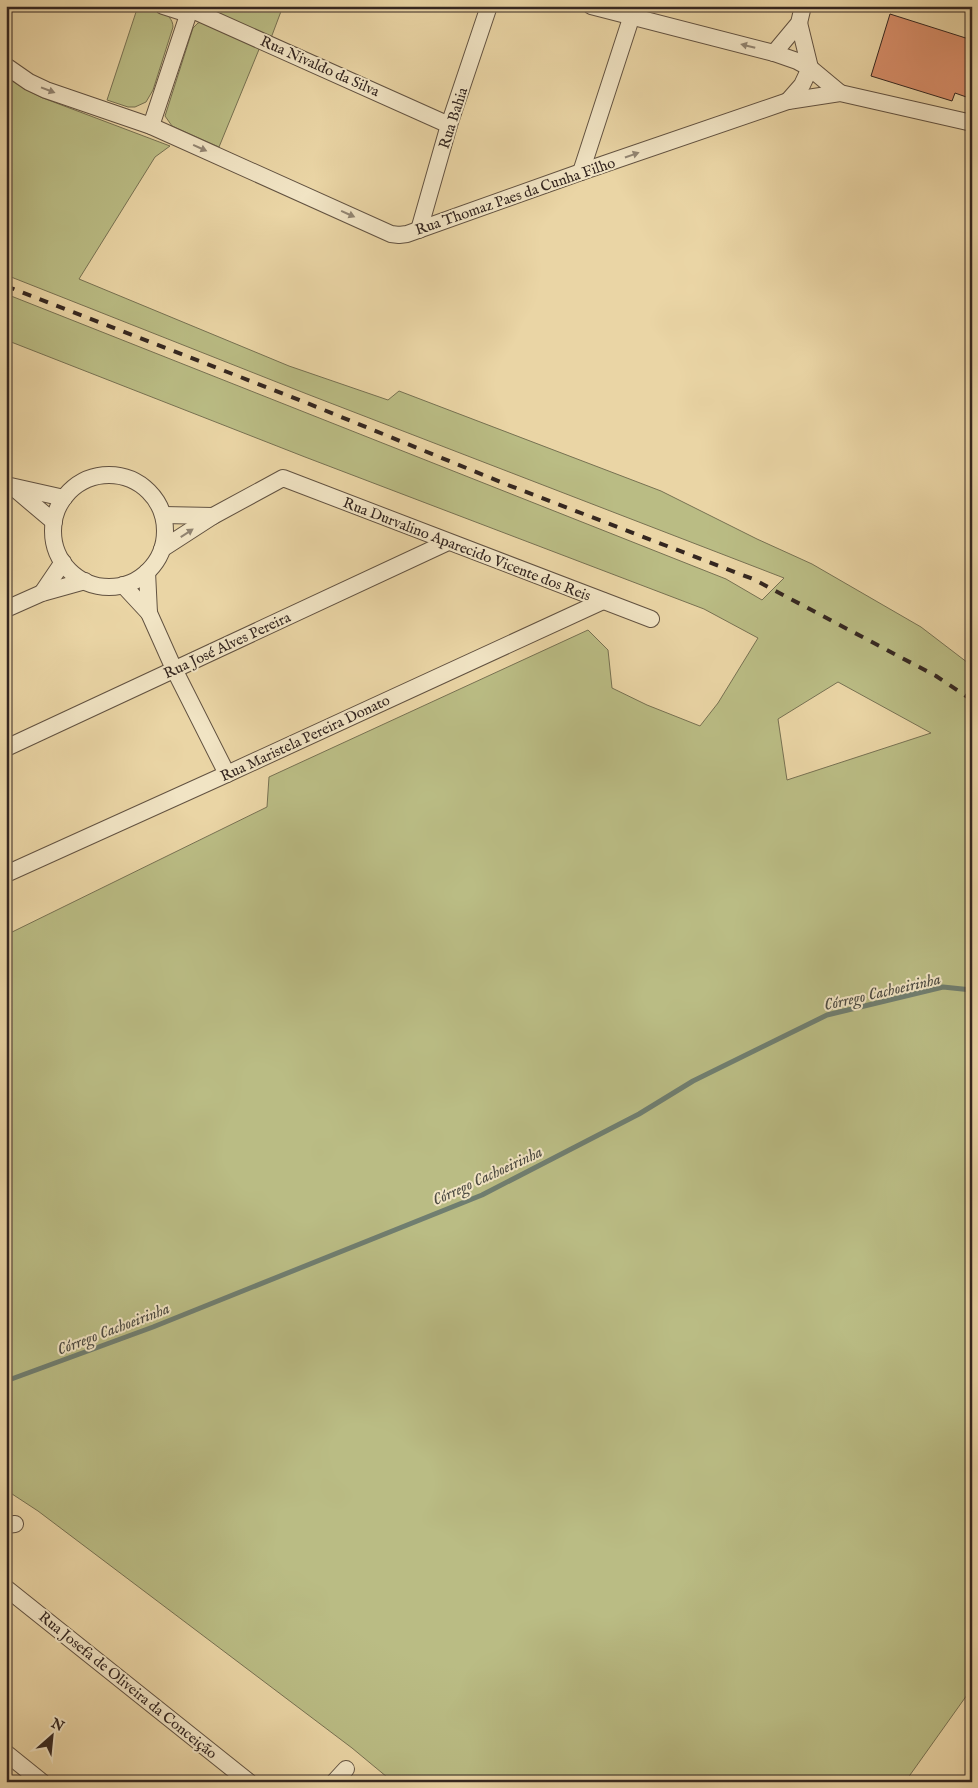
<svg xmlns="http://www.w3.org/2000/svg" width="978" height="1788" font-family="'IM FELL English',serif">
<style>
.green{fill:#babc84;stroke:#777152;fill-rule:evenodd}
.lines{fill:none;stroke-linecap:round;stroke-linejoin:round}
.stream{stroke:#707e70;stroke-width:5}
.building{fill:#d98f6b;stroke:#342620}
.minor-casing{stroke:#625241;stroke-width:18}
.minor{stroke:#f1e4c4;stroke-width:16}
.rail{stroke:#342620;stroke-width:4;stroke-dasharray:9 9;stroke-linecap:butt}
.oneway{fill:#928572}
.labels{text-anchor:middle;stroke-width:4;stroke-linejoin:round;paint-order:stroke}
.street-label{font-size:15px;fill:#342620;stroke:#f1e4c4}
.water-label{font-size:16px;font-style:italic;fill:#4d4b42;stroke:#f1e4c4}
</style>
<rect width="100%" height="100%" fill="#ead5a5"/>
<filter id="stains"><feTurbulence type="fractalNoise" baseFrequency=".004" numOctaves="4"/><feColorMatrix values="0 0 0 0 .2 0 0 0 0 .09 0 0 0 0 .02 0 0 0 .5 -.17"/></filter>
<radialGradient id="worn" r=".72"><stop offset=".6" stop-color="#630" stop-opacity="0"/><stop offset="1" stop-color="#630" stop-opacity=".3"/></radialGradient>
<g class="green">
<path d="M138,6C151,6 173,12 173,27L153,90L146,102L135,107H128L107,100Z"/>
<path d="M205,6H283L271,38L207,9Z"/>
<path d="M202,22L260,47L219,147L172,126L165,116L193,28L198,23Z"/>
<path d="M6,77L25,89L43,98L170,146L155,157L79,279L289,366L388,400L399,391L661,491L757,539L812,564L921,627L972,666V1688L905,1782H393L352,1748L38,1511L6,1490V935L267,807L269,777L588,630L608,650L612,688L647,705L700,726L718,703L758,638L704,609L305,457L6,340V294L726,579L762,600L784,578L307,394L6,275ZM838,682L931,733L787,780L778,719Z"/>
</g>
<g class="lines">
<path class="stream" d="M6,1381L153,1327L482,1195L639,1114L693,1081L827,1015L943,987L972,990"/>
</g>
<path class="building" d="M890,14L972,40V99L955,93L952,101L871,76Z"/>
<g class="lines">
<g class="minor-casing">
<g id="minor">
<path d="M163,6L188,14"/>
<path d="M591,6L774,53L797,61L810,68L840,93"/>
<path d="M190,9L449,125"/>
<path d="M774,53L799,23L803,6"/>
<path d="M6,66L29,82L46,90L151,126L391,234L399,235L407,234L581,172L788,101L840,93L972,123"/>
<path d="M788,101L802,85L810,68L799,23"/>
<path d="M151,126L191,6"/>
<path d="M581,172L635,6"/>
<path d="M419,230L449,125L489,6"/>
<circle cx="109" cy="531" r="56"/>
<path d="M6,485L64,498"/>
<path d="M15,489L54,522"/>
<path d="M163,515L213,516"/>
<path d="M162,549L213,516L283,478L651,619"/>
<path d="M147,572L149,613"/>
<path d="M123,585L149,613L174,669L227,774"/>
<path d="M42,593L63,562"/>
<path d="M6,609L42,593L85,581"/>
<path d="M6,748L448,542"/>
<path d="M6,874L227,774L603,601"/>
<path d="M6,1525L15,1524"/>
<path d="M6,1588L249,1782"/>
<path d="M6,1753L42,1782"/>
<path d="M334,1782L346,1769"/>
</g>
</g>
<use href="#minor" class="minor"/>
<path class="rail" d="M6,286L302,401L508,485L753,579L936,676L972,700"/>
</g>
<defs><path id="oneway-solid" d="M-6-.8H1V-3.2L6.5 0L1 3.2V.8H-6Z" transform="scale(1.25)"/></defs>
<g class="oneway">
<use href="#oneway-solid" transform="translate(748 46) rotate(-166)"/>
<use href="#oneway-solid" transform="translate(48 90) rotate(21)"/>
<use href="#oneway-solid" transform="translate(200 148) rotate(24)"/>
<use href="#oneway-solid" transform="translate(632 155) rotate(-19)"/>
<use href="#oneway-solid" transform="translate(348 214) rotate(24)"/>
<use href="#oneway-solid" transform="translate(187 533) rotate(-33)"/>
</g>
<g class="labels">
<g class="street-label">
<text transform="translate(320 66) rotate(24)" y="5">Rua Nivaldo da Silva</text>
<text transform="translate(453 118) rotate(-72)" y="5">Rua Bahia</text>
<text transform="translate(515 196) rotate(-19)" y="5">Rua Thomaz Paes da Cunha Filho</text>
<text transform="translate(467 549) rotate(21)" y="5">Rua Durvalino Aparecido Vicente dos Reis</text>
<text transform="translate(227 645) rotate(-25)" y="5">Rua José Alves Pereira</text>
<text transform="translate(305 738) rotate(-25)" y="5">Rua Maristela Pereira Donato</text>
<text transform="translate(128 1685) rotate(39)" y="5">Rua Josefa de Oliveira da Conceição</text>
</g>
<g class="water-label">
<text transform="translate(882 991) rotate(-13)" y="6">Córrego Cachoeirinha</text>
<text transform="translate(487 1175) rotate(-25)" y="6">Córrego Cachoeirinha</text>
<text transform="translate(113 1328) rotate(-21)" y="6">Córrego Cachoeirinha</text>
</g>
</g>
<rect width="978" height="1788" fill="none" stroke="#ead5a5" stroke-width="25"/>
<rect x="8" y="8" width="963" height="1773" fill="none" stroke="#342620" stroke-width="2.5"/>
<rect x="12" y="12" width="953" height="1763" fill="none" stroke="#342620"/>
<g transform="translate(52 1736) rotate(27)" stroke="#f1e4c4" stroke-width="4" paint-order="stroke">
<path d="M0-4L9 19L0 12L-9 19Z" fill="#342620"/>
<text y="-8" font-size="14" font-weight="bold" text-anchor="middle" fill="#342620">N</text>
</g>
<rect width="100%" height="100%" filter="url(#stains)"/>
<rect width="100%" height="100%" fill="url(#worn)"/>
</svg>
